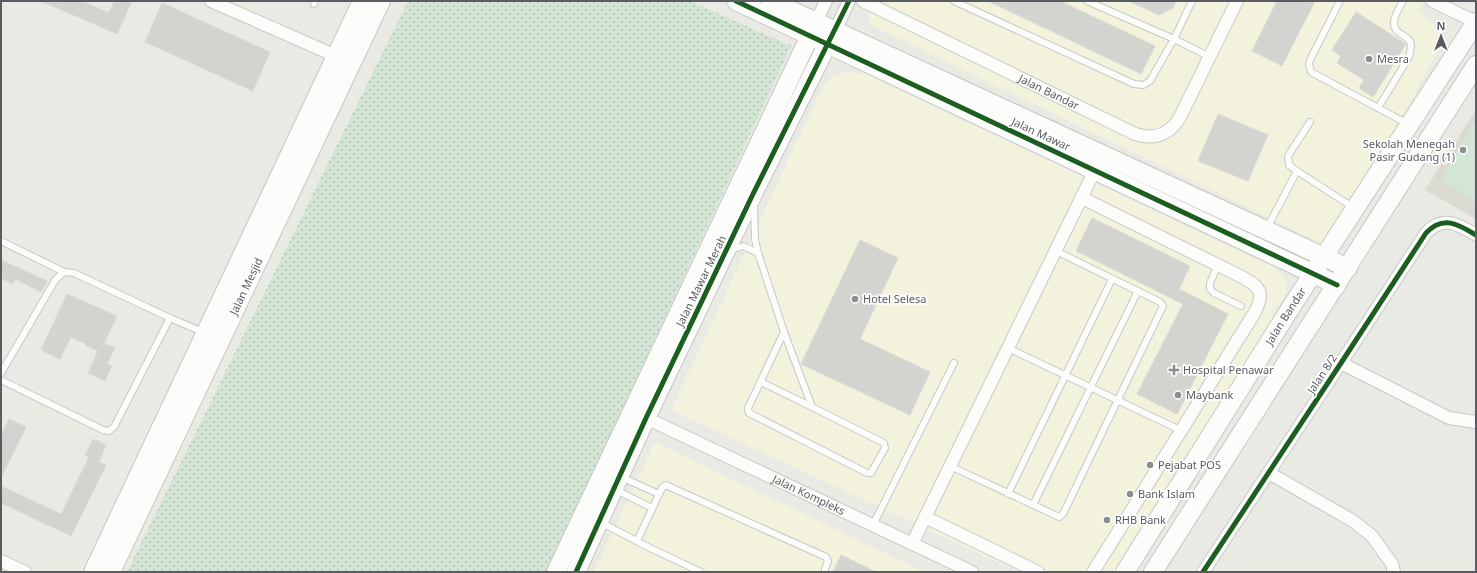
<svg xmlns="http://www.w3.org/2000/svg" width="1477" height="573" font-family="'Noto Sans',sans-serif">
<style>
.commercial{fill:#f3f3dd}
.education{fill:#dadad2}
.grass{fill:url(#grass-dots)}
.garden{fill:#d3e6d5}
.building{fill:#d3d3cf;stroke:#dad9d4}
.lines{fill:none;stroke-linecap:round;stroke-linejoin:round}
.lane-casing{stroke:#c7c8c6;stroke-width:8}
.street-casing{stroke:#c7c8c6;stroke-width:14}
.secondary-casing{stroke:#c6c6c5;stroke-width:20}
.lane{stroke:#fcfcfb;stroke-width:6}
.street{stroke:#fcfcfb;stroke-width:12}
.secondary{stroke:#fcfcfb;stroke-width:18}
.cycleway-casing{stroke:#fff;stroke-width:8}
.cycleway{stroke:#1b5e20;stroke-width:5}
.poi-dot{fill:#8c8e90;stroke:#fff;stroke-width:1.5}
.labels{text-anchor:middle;stroke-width:3.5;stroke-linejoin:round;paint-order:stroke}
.poi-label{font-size:11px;fill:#5a5c62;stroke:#fff;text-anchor:start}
.street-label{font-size:11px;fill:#5a5c62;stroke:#fff}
</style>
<defs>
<pattern id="grass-dots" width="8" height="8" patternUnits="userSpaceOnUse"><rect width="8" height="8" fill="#d3e6d5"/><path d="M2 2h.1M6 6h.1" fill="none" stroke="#aebeb0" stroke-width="1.8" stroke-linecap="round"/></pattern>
</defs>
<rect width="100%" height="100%" fill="#eaeae4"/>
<g class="commercial">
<path d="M871,1H1424L1419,10L1436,27L1442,43L1394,132L1323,244L869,24Z"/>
<path d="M844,72L865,74L1275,268L1281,273L1286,280V292L1204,438L1116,572H1019L671,410L822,88L833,76Z"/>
<path d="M655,442L924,572H594Z"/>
</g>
<path class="education" d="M1476,110V219L1425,190Z"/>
<path class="grass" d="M408,1H690L791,46L547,572H127Z"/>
<path class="garden" d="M1476,120V202L1440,180Z"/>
<g class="building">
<path d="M41,1H82L109,13L114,1H132L117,34Z"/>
<path d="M988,1H1060L1155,46L1141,74Z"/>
<path d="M1129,1H1176L1173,8L1159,15Z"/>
<path d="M1277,1H1315L1282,66L1252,51Z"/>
<path d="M162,3L270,52L253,91L145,42Z"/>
<path d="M1356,12L1406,44L1373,97L1359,88L1364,80L1337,63L1341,56L1332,50Z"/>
<path d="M1218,114L1268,135L1248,181L1198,161Z"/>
<path d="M1092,218L1190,266L1179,289L1228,314L1177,414L1137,394L1183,304L1076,251Z"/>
<path d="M860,240L898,258L860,339L930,372L910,415L801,364Z"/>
<path d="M1,260L47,281L41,292L15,279L13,284L1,278Z"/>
<path d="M67,294L117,316L104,343L115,348L107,364L112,366L105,381L88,373L98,351L85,345L86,344L71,337L60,359L41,350Z"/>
<path d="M9,419L26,427L1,478V436Z"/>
<path d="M93,439L106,445L99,462L106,465L71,536L1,503V486L61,514L89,457L85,455Z"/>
<path d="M841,555L876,572H833Z"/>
</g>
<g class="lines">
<g class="lane-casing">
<g id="lane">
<path d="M954,1L1134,84L1143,85L1150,81L1174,39L1210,57"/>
<path d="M1087,1L1174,39L1192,1"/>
<path d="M1340,1L1310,60L1309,64L1311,72L1408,124"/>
<path d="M314,4L315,1"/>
<path d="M1378,108L1409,57L1411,47L1410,41C1406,36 1401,35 1397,31C1389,22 1399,9 1403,1"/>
<path d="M1297,171L1289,165L1288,156L1310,122"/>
<path d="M754,206L755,239L758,253L784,332L812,407L884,443L885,448L871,473H867L749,413L748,408L784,332"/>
<path d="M1267,228L1297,171L1354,208"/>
<path d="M1,241L64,272L74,273L170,318"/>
<path d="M730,250L743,246L758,253"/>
<path d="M1218,265L1210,283V289L1214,293L1241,306"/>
<path d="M1008,348L1180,430"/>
<path d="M1,373L56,279L64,272"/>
<path d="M1,380L103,430L109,431L114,427L170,318L205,333"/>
<path d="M761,382L812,407"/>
<path d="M950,466L1057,516L1059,517L1063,514L1163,306L1160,302L1056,251"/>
<path d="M621,477L659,494"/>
<path d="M614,489L652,508"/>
<path d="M1008,494L1112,279"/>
<path d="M1033,505L1138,291"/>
<path d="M600,522L650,548L701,572"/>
<path d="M873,525L954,363"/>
<path d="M637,541L662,488L666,485L668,486L826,557L828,561L824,572"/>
</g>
</g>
<g class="street-casing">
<g id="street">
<path d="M211,1L336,56"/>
<path id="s1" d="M863,1L1135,134C1154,140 1168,135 1179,119L1237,1"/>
<path d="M1432,1L1476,22"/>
<path d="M816,22L826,1"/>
<path d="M835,31L849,1"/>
<path d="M1082,198L1242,277C1260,287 1265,292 1255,312L1093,572"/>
<path d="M1341,363L1449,418L1476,422"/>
<path id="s2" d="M646,418L972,572"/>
<path d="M1269,473L1353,521L1372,536L1392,564L1394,572"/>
<path d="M925,517L1038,572"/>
<path d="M912,544L1095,170"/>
<path d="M1,561L25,572"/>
<path d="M1203,572L1341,363L1426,233C1443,215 1458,224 1476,235"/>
</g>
</g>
<g class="secondary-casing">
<g id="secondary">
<path d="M736,1L1337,285"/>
<path d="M771,1L1348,268"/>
<path d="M93,572L362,1"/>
<path id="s3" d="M111,572L381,1"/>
<path d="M556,572L815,25"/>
<path d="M576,572L646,418L753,194L833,33"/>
<path id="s4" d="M1125,572L1288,312L1476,22"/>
<path d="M1153,572L1476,65"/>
</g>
</g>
<use href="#lane" class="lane"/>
<use href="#street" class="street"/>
<use href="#secondary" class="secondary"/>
<g class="cycleway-casing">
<g id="cycleway">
<path d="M736,1L1337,285"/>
<path d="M576,572L646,418L753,194L849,1"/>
<path d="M1203,572L1341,363L1426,233C1443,215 1458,224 1476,235"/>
</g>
</g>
<use href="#cycleway" class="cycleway"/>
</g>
<g class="poi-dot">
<circle cx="1369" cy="59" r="4"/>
<circle cx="1463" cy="150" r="4"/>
<circle cx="855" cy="299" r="4"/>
<path d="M1172 364h4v4h4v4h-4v4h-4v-4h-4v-4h4z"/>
<circle cx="1178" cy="395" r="4"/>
<circle cx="1150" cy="465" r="4"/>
<circle cx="1130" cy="494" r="4"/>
<circle cx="1107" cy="520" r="4"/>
</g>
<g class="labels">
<g class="poi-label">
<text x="1377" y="63">Mesra</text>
<text x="1455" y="148" text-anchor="end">Sekolah Menegah<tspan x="1455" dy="13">Pasir Gudang (1)</tspan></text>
<text x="863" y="303">Hotel Selesa</text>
<text x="1183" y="374">Hospital Penawar</text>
<text x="1186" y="399">Maybank</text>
<text x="1158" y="469">Pejabat POS</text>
<text x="1138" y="498">Bank Islam</text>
<text x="1115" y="524">RHB Bank</text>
</g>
<g class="street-label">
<text dy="4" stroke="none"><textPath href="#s1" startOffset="207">Jalan Bandar</textPath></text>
<text transform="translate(1041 134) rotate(25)" y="4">Jalan Mawar</text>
<text transform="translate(701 281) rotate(-64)" y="4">Jalan Mawar Merah</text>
<text dy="4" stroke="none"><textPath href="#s3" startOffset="316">Jalan Mesjid</textPath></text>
<text dy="4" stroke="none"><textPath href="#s4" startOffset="302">Jalan Bandar</textPath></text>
<text transform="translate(1322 374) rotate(-57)" y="4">Jalan 8/2</text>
<text dy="4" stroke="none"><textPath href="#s2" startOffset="180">Jalan Kompleks</textPath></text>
</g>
</g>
<rect width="1477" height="573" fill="none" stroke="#5a5c62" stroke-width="4"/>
<g transform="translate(1441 36)" stroke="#ffffff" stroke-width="3" paint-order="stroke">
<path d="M0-3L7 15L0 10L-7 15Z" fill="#5a5c62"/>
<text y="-6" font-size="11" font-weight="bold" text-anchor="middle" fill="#5a5c62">N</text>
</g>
</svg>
